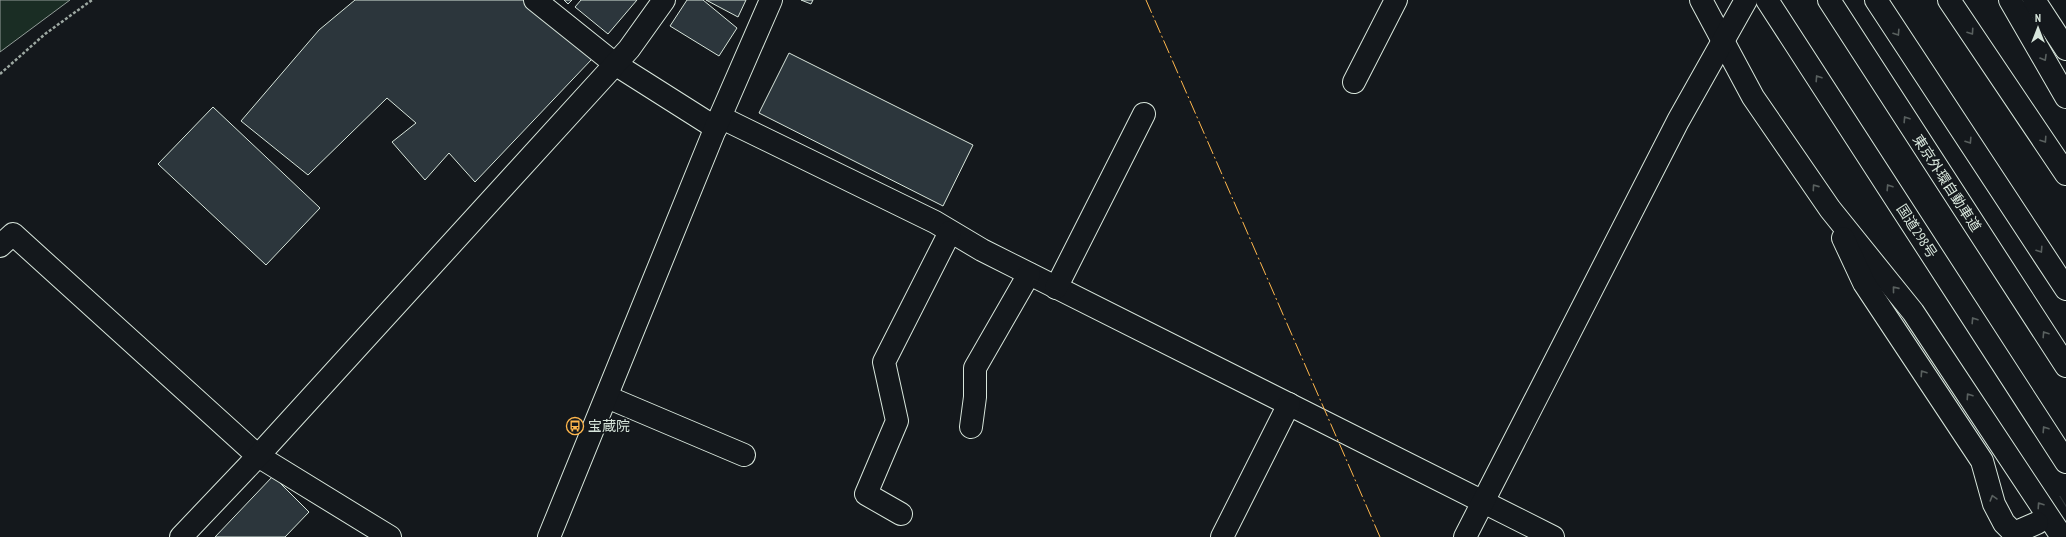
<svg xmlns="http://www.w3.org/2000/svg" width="2066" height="537" font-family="'PT Sans Narrow','Noto Sans JP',sans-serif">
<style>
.green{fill:#1a2d24;stroke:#939e99}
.building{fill:#2c363c;stroke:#d8e6dc}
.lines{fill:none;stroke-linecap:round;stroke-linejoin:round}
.minor-tunnel{stroke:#313739;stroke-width:22;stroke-dasharray:22 11;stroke-linecap:butt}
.minor-casing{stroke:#d8e6dc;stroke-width:24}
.highway-casing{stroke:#d8e6dc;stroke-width:24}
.path{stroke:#9da8a2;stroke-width:2.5;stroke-dasharray:3 2;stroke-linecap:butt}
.minor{stroke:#14181c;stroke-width:22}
.highway{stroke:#14181c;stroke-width:22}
.power{stroke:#ffb74d;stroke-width:1;stroke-dasharray:14 3 2 3;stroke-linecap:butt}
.oneway{stroke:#59605f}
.labels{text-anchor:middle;stroke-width:3;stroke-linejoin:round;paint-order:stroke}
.street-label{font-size:14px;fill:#d8e6dc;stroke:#14181c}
.poi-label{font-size:14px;fill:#d8e6dc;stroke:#14181c;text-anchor:start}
</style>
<rect width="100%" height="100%" fill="#14181c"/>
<path class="green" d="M0,0H70L0,52Z"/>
<g class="building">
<path d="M355,0H523L592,59L475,182L449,153L425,180L392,142L416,123L387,98L308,175L241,121L319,30Z"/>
<path d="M564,0H572L568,4Z"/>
<path d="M581,0H637L608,34L575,7Z"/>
<path d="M687,0H703L737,28L719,56L670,26Z"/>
<path d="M706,0H746L738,17Z"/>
<path d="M801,0H813L811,4Z"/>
<path d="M789,53L973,145L943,206L759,113Z"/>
<path d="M213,107L320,208L266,265L158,164Z"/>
<path d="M273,476L309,512L285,537H215Z"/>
</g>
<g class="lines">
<path class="minor-tunnel" d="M2037,523L2066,505"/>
<g class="minor-casing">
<g id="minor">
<path d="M535,0L615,64L716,128"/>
<path d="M1701,0L1753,97L1830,209L1913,312L2062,537"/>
<path d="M2010,0L2066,97"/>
<path d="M2034,0L2066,49"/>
<path d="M1354,82L1396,0"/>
<path d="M720,117L935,222L982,250L1553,537"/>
<path d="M1843,238L1864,283L1982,461L1994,504L2004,523L2014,533L2037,523"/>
<path d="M0,246L13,234L258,456L390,537"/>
<path d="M1056,288L1144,114"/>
<path d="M607,397L744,455"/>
<path d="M971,427L975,397V368L1029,274"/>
<path d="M901,514L866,494L897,421L884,362L950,232"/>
<path d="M181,537L258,456L629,49L664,0"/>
<path d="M549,537L720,117L771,0"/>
<path d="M1222,537L1289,404"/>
<path d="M1465,537L1678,121L1746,0"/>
</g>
</g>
<g class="highway-casing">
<g id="highway">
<path d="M1767,0L2066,462"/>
<path d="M1829,0L2066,366"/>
<path d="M1876,0L2066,289"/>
<path d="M1949,0L2066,174"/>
</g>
</g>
<path class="path" d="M0,74L45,34L92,0"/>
<use href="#minor" class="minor"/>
<use href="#highway" class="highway"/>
<path class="power" d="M1146,0L1380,537"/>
</g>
<defs><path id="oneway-chevron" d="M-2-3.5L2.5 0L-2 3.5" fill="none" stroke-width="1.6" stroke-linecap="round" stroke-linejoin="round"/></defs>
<g class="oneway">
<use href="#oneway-chevron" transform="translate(1971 32) rotate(56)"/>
<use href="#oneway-chevron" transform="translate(1897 33) rotate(57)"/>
<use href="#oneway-chevron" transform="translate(2044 58) rotate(60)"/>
<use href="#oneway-chevron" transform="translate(1818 78) rotate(-123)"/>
<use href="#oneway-chevron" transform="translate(1906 119) rotate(-123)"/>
<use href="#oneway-chevron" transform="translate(2044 140) rotate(56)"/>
<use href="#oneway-chevron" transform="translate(1969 141) rotate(57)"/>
<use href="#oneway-chevron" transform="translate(1815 187) rotate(-125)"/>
<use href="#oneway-chevron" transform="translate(1889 187) rotate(-123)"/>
<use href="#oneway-chevron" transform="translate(2040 250) rotate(57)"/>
<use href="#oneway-chevron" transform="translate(1895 289) rotate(-129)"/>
<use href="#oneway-chevron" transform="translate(1974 320) rotate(-123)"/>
<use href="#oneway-chevron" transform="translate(2045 334) rotate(-123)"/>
<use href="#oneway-chevron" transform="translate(1923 373) rotate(-124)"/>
<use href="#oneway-chevron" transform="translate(1969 396) rotate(-124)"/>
<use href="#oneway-chevron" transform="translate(2045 429) rotate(-123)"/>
<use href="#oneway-chevron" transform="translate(1993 498) rotate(-106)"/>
<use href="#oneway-chevron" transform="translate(2040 505) rotate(-124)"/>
</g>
<defs>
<g id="bus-ring" transform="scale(0.9)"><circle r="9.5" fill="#14181c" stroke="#ffb74d" stroke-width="1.5"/><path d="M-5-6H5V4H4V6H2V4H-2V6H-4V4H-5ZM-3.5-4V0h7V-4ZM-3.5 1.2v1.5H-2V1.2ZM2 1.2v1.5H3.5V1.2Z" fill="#ffb74d"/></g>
</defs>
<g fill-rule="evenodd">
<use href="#bus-ring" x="575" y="426"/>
</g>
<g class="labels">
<g class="street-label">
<text transform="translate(1947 183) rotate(57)" y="5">東京外環自動車道</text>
<text transform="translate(1917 231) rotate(57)" y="5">国道298号</text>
</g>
<g class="poi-label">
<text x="588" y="431">宝蔵院</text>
</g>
</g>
<g transform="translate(2038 28)" stroke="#14181c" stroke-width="3" paint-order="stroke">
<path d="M0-3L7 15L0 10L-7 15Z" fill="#d8e6dc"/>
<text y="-6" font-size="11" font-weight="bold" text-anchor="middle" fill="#d8e6dc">N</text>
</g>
</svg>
